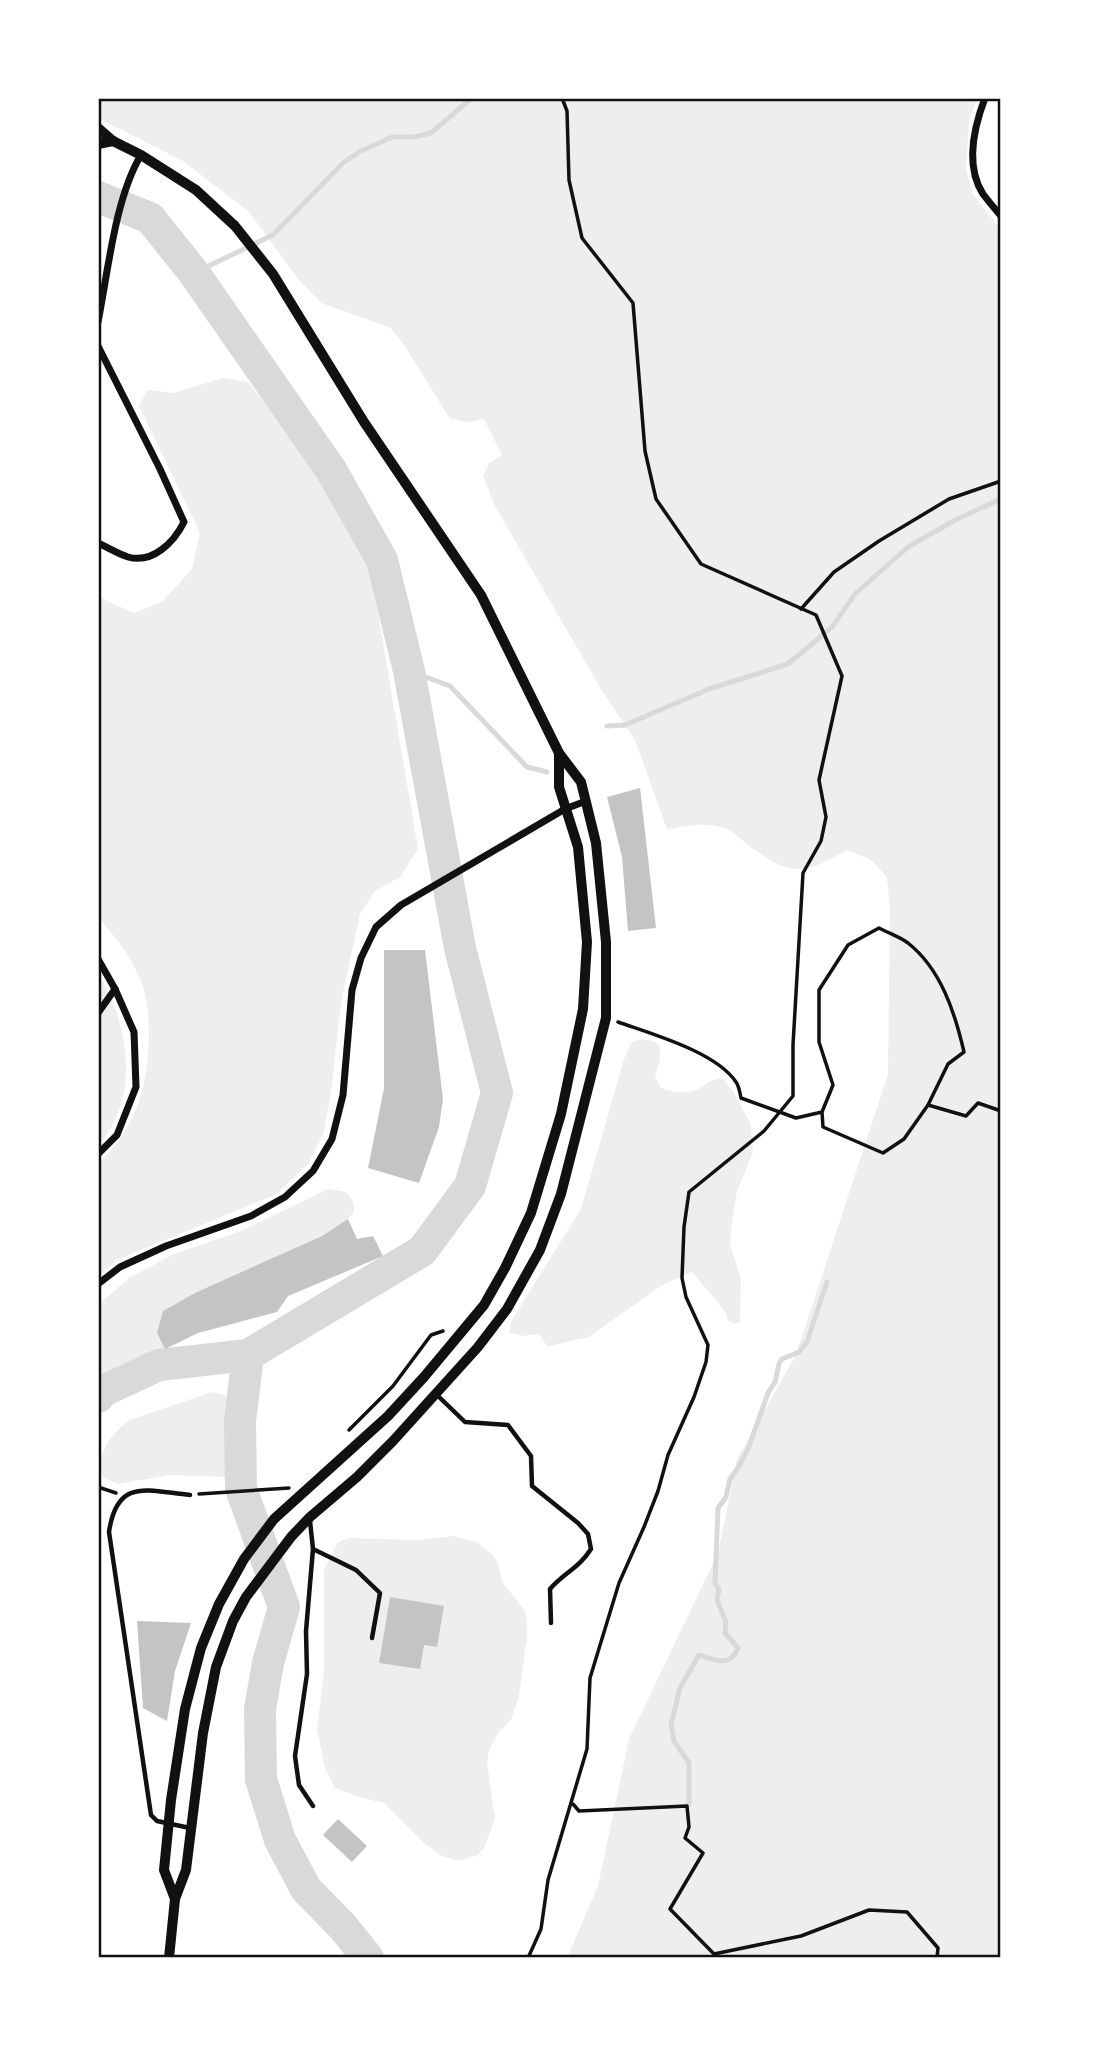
<svg xmlns="http://www.w3.org/2000/svg" width="1099" height="2056" font-family="Arial,sans-serif">
<style>
.green{fill:#eee}
.lines{fill:none;stroke-linecap:round;stroke-linejoin:round}
.stream{stroke:#d9d9d9;stroke-width:5}
.river{stroke:#d9d9d9;stroke-width:32}
.building{fill:#c4c4c4}
.path{stroke:#111;stroke-width:3.5}
.service{stroke:#111;stroke-width:4.5}
.minor{stroke:#111;stroke-width:7}
.tertiary{stroke:#111;stroke-width:10}
.neatline{fill:none;stroke:#111;stroke-width:2.5}
</style>
<rect width="100%" height="100%" fill="#fff"/>
<g class="green">
<path d="M98,98H977L969,120L966,168L972,193L1001,230V1958H567L598,1886L629,1739L718,1553L737,1459L796,1355L888,1074L890,908L887,877L870,859L846,850C803,877 788,875 748,845C742,840 734,832 726,829C707,821 686,826 667,829L635,740L601,689L495,506L483,476L489,463L502,455L484,419L469,422L450,419L404,345L391,328L321,303L298,279L249,212L183,161L98,118Z"/>
<path d="M223,378L248,382L291,436L369,559L418,849L400,877L375,891L360,914L341,1003L331,1093L323,1135L308,1164L277,1194L119,1259L98,1276V1163C112,1150 125,1134 133,1116C150,1083 155,1014 140,979C130,956 115,936 98,917V597L134,613L163,601L192,569L200,533L139,406L148,390L173,393Z"/>
<path d="M98,973C129,1023 141,1099 98,1145Z"/>
<path d="M641,1039L653,1041L660,1046V1060L655,1075L661,1088C671,1092 685,1094 696,1090C709,1085 706,1079 723,1079L733,1091L751,1125L753,1152L737,1191L732,1222L730,1244L741,1279L740,1322L734,1324L728,1320L724,1310L692,1272L664,1284L587,1338C573,1339 561,1345 547,1346L539,1334L524,1336L509,1333L512,1320L581,1209L624,1059L632,1042Z"/>
<path d="M328,1189L346,1192C350,1197 356,1203 354,1211C348,1231 221,1281 196,1293C185,1298 174,1305 163,1311L158,1333L165,1349L149,1363L123,1373L98,1391V1305L129,1278L174,1254L241,1231Z"/>
<path d="M212,1392L225,1395L232,1406L234,1474L227,1477L171,1475L117,1484L103,1477C95,1453 112,1433 130,1420Z"/>
<path d="M454,1536L477,1542L493,1555L498,1563L502,1581L526,1613L527,1635L519,1696L511,1720L499,1732L489,1750L487,1763L495,1819L484,1848L477,1855L459,1861L442,1856L423,1842L384,1803L359,1797L335,1788L325,1768L317,1730L324,1671V1570L338,1542L349,1538L417,1540Z"/>
</g>
<g class="lines">
<g class="stream">
<path d="M194,273L273,235L344,162L361,151L392,137H414L431,133L472,98"/>
<path d="M409,671L450,686L527,767L547,772"/>
<path d="M607,726L625,725L709,689L788,664L832,627L855,594L908,547L957,519L1001,499"/>
<path d="M689,1804V1763L674,1741L671,1725L680,1688L699,1655C716,1660 730,1668 738,1648L725,1633L726,1622L717,1600L719,1589L715,1584L718,1508L726,1497L730,1479L738,1468L748,1449L768,1393L775,1382L779,1364L782,1359L799,1352L807,1342L827,1282"/>
</g>
<g class="river">
<path d="M98,197L150,218L194,273L331,470L382,560L409,671L460,948L497,1093L470,1186L422,1251L248,1355L159,1365L103,1391L98,1397"/>
<path d="M248,1355L240,1421L241,1489L284,1607L268,1663L260,1709L261,1779L280,1840L306,1889L343,1927L368,1958"/>
</g>
</g>
<g class="building">
<path d="M640,788L656,928L628,931L622,857L607,797Z"/>
<path d="M384,950H425L443,1099L439,1127L419,1183L368,1168L384,1088Z"/>
<path d="M348,1219L357,1239L373,1236L383,1256L288,1296L277,1312L198,1333L165,1349L157,1333L163,1311L195,1293L322,1236Z"/>
<path d="M390,1597L444,1606L437,1647L424,1645L420,1669L379,1663Z"/>
<path d="M137,1621L191,1623L175,1671L167,1721L143,1708Z"/>
<path d="M338,1819L367,1846L352,1862L323,1835Z"/>
</g>
<g class="lines">
<g class="path">
<path d="M801,609L834,572L879,541L949,499L1001,481"/>
<path d="M618,1022C652,1034 716,1052 736,1082C739,1086 740,1093 741,1098L796,1118L822,1112L833,1085L819,1042V990L848,945L879,928C888,933 900,937 908,943C941,969 955,1013 964,1052L948,1064L928,1105L904,1139L883,1153L823,1127L822,1112"/>
<path d="M928,1105L966,1116L978,1103L1001,1111"/>
<path d="M349,1430L393,1386L431,1335L443,1331"/>
<path d="M98,1487L116,1493"/>
<path d="M199,1494L289,1488"/>
<path d="M573,1804L579,1811L687,1806L689,1827L685,1838L703,1853L670,1909L714,1954L801,1936L869,1910L907,1912L938,1948L937,1958"/>
<path d="M528,1958L541,1929L548,1880L587,1749L590,1678L619,1583L644,1527L658,1491L668,1455L694,1397L706,1362L708,1345L686,1297L682,1278L684,1227L689,1192L764,1131L793,1096V1045L803,873L821,841L826,817L819,780L842,676L816,615L701,564L656,499L645,451L633,303L582,238L569,180L567,111L562,98"/>
</g>
<g class="service">
<path d="M437,1395L465,1422L508,1425L531,1456L532,1486L578,1523L588,1534L591,1549C579,1568 564,1573 550,1589L551,1623"/>
<path d="M190,1495C148,1491 117,1477 109,1532L151,1815L157,1821L190,1828"/>
<path d="M310,1521L313,1549L306,1631L307,1674L295,1756L299,1785L313,1806"/>
<path d="M313,1549L356,1570L380,1593L372,1638"/>
</g>
<g class="minor">
<path d="M985,98C974,127 965,166 983,194C989,202 995,209 1001,216"/>
<path d="M98,322C108,272 115,198 141,155"/>
<path d="M98,346L160,469L184,522C174,542 153,564 128,557C118,554 107,547 98,543"/>
<path d="M98,959L115,989L134,1032L136,1087L117,1135L98,1154"/>
<path d="M98,1013L115,989"/>
<path d="M98,1284L120,1267L166,1246L251,1216L285,1197L313,1171L332,1139L343,1095L352,990L361,958L376,927L401,905L565,809L586,801"/>
</g>
<g class="tertiary">
<path d="M98,128L113,141L141,155L196,190L235,226L273,274L364,422L481,595L559,753L581,782L596,843L606,942V1018L561,1194L540,1250L507,1309L478,1347L393,1441L357,1477L310,1517L291,1537L246,1597L233,1621L216,1667L203,1733L186,1870L175,1899L169,1958"/>
<path d="M98,144L113,141"/>
<path d="M175,1899L164,1870L171,1800L185,1709L201,1648L219,1604L244,1559L274,1519L388,1416L424,1377L484,1305L505,1268L531,1213L561,1114L583,1009L587,942L578,847L559,787V753"/>
</g>
</g>
<rect width="1099" height="2056" fill="none" stroke="#ffffff" stroke-width="200"/>
<rect x="100" y="100" width="899" height="1856" class="neatline"/>
</svg>
